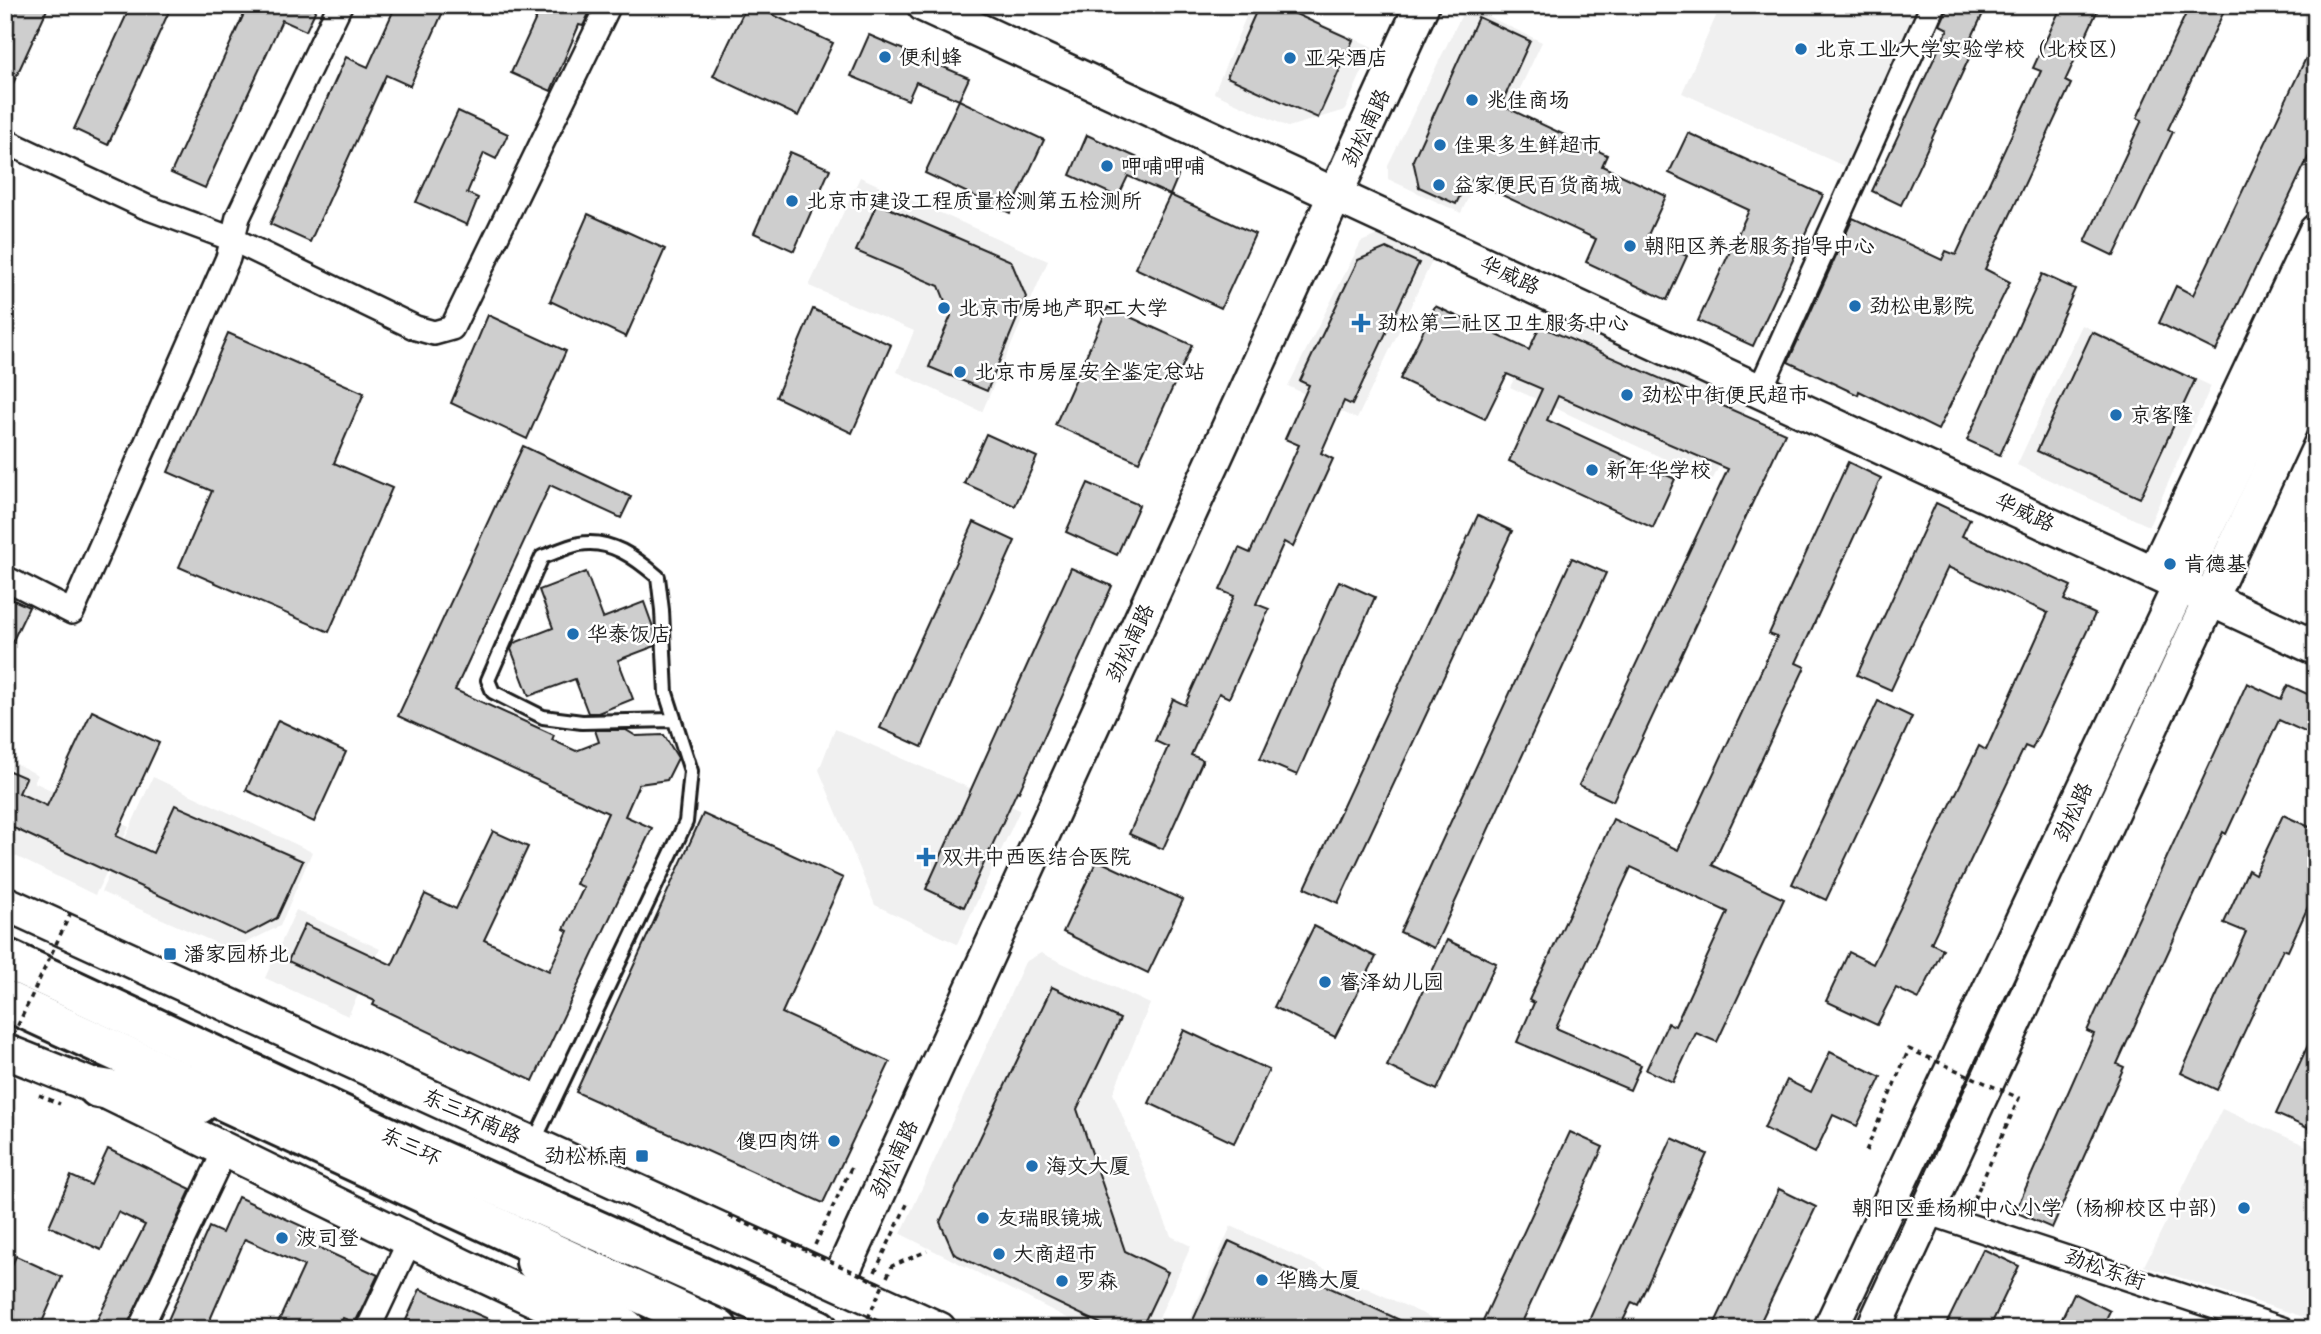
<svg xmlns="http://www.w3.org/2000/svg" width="2321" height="1334" font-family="'Patrick Hand','LXGW WenKai TC',sans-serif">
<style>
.built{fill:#f0f0f0}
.building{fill:#cecece;stroke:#1c1c1c;stroke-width:2}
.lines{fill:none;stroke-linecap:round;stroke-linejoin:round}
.lane-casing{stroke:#1c1c1c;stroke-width:18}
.street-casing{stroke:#1c1c1c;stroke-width:28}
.secondary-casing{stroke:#1c1c1c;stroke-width:38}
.highway-casing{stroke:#1c1c1c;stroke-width:44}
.path{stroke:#1c1c1c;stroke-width:3.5;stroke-dasharray:5 5;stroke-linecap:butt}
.lane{stroke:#fff;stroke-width:12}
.street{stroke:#fff;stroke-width:23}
.secondary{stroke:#fff;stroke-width:33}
.highway{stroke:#fff;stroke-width:38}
.path-bridge{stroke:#1c1c1c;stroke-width:3.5;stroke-dasharray:5 5;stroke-linecap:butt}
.poi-dot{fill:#1f6fb2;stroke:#fff;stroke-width:2.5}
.labels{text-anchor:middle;stroke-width:5;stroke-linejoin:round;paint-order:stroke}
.poi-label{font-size:21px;fill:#1c1c1c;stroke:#fff;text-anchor:start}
.street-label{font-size:21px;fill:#1c1c1c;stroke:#fff}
</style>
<rect width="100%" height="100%" fill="#fff"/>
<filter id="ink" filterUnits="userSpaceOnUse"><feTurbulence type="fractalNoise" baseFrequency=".0143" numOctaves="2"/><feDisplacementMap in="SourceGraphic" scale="14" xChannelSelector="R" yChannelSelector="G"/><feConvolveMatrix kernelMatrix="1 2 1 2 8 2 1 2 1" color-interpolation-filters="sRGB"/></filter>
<g filter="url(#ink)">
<g class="built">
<path d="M1251,5H1279L1373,47L1345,110L1288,127L1214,93Z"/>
<path d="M1721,5H1920L1846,167L1682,93Z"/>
<path d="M1466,6L1542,42L1461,213L1388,179V165Z"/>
<path d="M860,177L1048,261L982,412L897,372L914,331L809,286Z"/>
<path d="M1378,235L1433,259L1357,419L1288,386L1361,242Z"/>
<path d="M1549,312L1749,402L1712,481L1510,387Z"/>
<path d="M2082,325L2211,386L2149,526L2017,465Z"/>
<path d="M835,729L1020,810L957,944L875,905L819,770Z"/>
<path d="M5,758L38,775L34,782L129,827L95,895L5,851Z"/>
<path d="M153,777L312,852L280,926L232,950L101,892Z"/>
<path d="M296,910L380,949L348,1016L265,978Z"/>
<path d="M1041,953L1150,1004L1113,1093L1171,1236L1191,1246L1154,1329H1089L901,1234L1025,962Z"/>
<path d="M2222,1109L2316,1150V1321L2144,1266Z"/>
<path d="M1231,1226L1432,1318L1427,1329H1185Z"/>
</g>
<g class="building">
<path d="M5,5H49L5,101Z"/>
<path d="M131,5H172L108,145L74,129Z"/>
<path d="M248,5H318L306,31L282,20L205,188L171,173Z"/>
<path d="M396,5H446L410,86L386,75L310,242L270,224L346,57L368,67Z"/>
<path d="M542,5H593L583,26L579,25L551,91L511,73Z"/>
<path d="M747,5H752L833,43L798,116L713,76Z"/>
<path d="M1259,5H1276L1353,40L1318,118L1227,77Z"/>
<path d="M1949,5H1987L1971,39L1977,41L1901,205L1872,191L1948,29L1940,25Z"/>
<path d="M2062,5H2100L2065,81L2071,84L1985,269L2010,282L1938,430L1859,391L1858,395L1788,362L1853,218L1942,260L1946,251L1956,255L2041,71L2033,68Z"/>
<path d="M2190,5H2227L2168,129L2173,132L2114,256L2085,242L2142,120L2137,118Z"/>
<path d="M1478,17L1530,41L1501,105L1607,155L1602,166L1666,196L1647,237L1687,256L1667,300L1586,262L1596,239L1468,179L1456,204L1419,187L1413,160Z"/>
<path d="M869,35L969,78L959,100L916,82L908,100L851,76Z"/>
<path d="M2316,37V141L2216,351L2159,323L2176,286L2193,295Z"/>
<path d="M959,100L1044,140L1010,213L925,173Z"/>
<path d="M458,111L508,134L496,159L484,153L467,193L478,198L467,225L416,202Z"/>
<path d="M1688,133L1823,195L1753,346L1698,321L1749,210L1669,173Z"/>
<path d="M1087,135L1178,176L1170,195L1128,176L1118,197L1070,175Z"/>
<path d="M790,152L830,169L794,251L754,233Z"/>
<path d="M1170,195L1255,234L1221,308L1135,268Z"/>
<path d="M877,203L1011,261L1026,297L987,391L929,367L951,316L939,286L856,251Z"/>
<path d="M588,214L665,249L626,337L550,301Z"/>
<path d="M1386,248L1419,263L1352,405L1344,401L1321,453L1333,459L1293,547L1284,542L1256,604L1269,609L1229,698L1219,693L1191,755L1203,760L1163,849L1129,834L1168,747L1155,741L1173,699L1185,705L1234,596L1220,590L1239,548L1250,553L1299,445L1285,439L1309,385L1300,381L1358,260Z"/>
<path d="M2042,274L2075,289L2000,455L1967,440Z"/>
<path d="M1435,306L1529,350L1540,326L1785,433L1613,801L1579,785L1728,469L1558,396L1547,420L1675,479L1653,528L1509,461L1542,389L1507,374L1485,419L1400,379Z"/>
<path d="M1108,307L1192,345L1139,462L1055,425Z"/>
<path d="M813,309L891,345L852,433L776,397Z"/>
<path d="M488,315L566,351L527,439L451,403Z"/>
<path d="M2092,332L2195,380L2140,498L2037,451Z"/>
<path d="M228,333L364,393L334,463L392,488L329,632L179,567L212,491L168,472Z"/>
<path d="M986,434L1037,457L1015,506L964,483Z"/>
<path d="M523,446L631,497L621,518L550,485L455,690L554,735L552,740L576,751L599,742L595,730H626L636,736L664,735L678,758L667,780L639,784L625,816L652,828L533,1081L373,1005L375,1001L288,961L305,924L392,965L425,894L456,909L493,831L528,847L484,940L549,971L568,931L564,929L584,887L576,884L608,813L398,716Z"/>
<path d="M1848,462L1881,478L1796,663L1805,667L1712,865L1784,899L1717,1042L1696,1033L1673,1082L1646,1070L1668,1023L1675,1026L1728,912L1631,867L1556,1028L1641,1065L1630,1090L1517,1042L1534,1003L1529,1000L1613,819L1678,850L1777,637L1769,634Z"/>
<path d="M1088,483L1139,505L1117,555L1066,532Z"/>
<path d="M1936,503L1970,519L1962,536L2071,586L2064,600L2095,614L2032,749L2025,746L1931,943L1943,949L1919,999L1896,988L1877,1025L1826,1001L1849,952L1873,964L1979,746L1986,750L2048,613L1948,567L1891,690L1857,675Z"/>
<path d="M1478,515L1512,531L1338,903L1305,888Z"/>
<path d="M974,522L1015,541L922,747L880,728Z"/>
<path d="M1572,558L1606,573L1434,948L1400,932Z"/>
<path d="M1071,568L1112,586L1019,792L1017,791L964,907L926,889Z"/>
<path d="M586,572L603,618L644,602L654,630L655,646L618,660L633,699L598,713H588L575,679L529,696L511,649L514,643L553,628L539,590Z"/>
<path d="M1339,581L1375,597L1297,775L1260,759Z"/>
<path d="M5,596L29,607L5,657Z"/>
<path d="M2247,683L2281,699L2288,685L2316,698V737L2279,720L2226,834L2223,832L2117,1064L2124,1067L2052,1228L2015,1212L2094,1034L2087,1031Z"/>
<path d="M1878,701L1912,717L1826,900L1792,884Z"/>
<path d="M92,711L159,743L116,836L153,853L175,805L303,861L277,918L245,935L5,824V769L26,778L19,793L47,806Z"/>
<path d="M278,720L346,752L314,822L246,790Z"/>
<path d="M703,814L843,878L782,1013L890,1062L823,1203L576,1092Z"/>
<path d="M2283,815L2316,830V889L2288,951L2283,949L2217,1090L2181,1073L2246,932L2224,923L2248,870L2255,874Z"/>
<path d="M1097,860L1183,900L1148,973L1063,932Z"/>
<path d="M1314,926L1376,957L1335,1037L1274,1007Z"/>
<path d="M1447,940L1496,963L1437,1090L1387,1066Z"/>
<path d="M1052,987L1120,1019L1077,1109L1125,1251L1168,1272L1141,1329H1112L954,1254L940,1222Z"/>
<path d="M2316,1028V1122L2312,1130L2276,1114Z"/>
<path d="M1184,1030L1269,1070L1234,1143L1149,1103Z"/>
<path d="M1830,1052L1881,1077L1857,1126L1833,1115L1815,1153L1764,1128L1787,1080L1811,1092Z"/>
<path d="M1570,1132L1603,1147L1519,1329H1479Z"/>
<path d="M1672,1138L1707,1154L1638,1305L1632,1302L1619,1329H1585Z"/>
<path d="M108,1149L191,1189L126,1329H109L96,1322L145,1225L118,1212L101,1250L49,1226L71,1176L91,1185Z"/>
<path d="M1779,1189L1816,1207L1757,1329H1712Z"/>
<path d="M238,1197L317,1233L311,1244L378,1275L355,1323L343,1318L338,1329H275L304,1266L245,1239L206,1329H164L209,1227L222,1233Z"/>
<path d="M1229,1241L1419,1329H1189Z"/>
<path d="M1983,1249L2019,1266L1989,1329H1944Z"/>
<path d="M16,1256L62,1277L39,1329H5V1280Z"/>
<path d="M420,1289L511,1329H402Z"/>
<path d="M2074,1293L2110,1311L2101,1329H2057Z"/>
</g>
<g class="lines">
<g class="lane-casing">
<path id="lane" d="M533,1144L686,822L691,771L666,693L662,610L658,577C636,558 610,538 579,544C566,547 554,553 542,557L488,680L493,692L543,717L582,722L673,720"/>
</g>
<g class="street-casing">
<g id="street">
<path d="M5,141L146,207L232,239L416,328L434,333L452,328L609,5"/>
<path d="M1760,390L1933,5"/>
<path d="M5,578L72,612L228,258L238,217L340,5"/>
<path d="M1927,1212L2282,1329"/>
<path d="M140,1329L225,1150"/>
<path d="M368,1329L410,1240"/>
</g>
</g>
<g class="secondary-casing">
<g id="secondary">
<path d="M924,5L2316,648"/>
<path d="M2155,572L2316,231"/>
<path d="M5,903L939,1329"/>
<path d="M5,1051L98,1088L463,1266L598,1329"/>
<path d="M838,1282L1422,5"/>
<path d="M1830,1329L2316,296"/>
<path d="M1873,1329L2316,370"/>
</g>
</g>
<g class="highway-casing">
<g id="highway">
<path d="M5,958L419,1151L818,1329"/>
<path d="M5,1000L718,1329"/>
<path d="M98,1088L199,1104"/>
<path d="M536,1262L626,1329"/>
</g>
</g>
<g class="path">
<path d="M39,1095L60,1104"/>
<path d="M1974,1199L1980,1186"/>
<path d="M815,1245L851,1168"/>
<path d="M875,1272L908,1202"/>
<path d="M887,1277L892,1266L927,1251"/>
</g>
<use href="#lane" class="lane"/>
<use href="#street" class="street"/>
<use href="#secondary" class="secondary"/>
<use href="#highway" class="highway"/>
<g class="path-bridge">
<path d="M5,1053L71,912"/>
<path d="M1866,1151L1909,1049L2019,1098L1980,1186"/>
<path d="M729,1216L883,1285L863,1329"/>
</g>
</g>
</g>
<g class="poi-dot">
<circle cx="1801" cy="49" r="7"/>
<circle cx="885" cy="57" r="7"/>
<circle cx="1290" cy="58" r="7"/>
<circle cx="1472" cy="100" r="7"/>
<circle cx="1440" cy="145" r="7"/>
<circle cx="1107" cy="166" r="7"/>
<circle cx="1439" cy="185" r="7"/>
<circle cx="792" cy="201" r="7"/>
<circle cx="1630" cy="246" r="7"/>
<circle cx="1855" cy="306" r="7"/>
<circle cx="944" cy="308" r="7"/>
<path d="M1357.5 312.5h7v7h7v7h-7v7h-7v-7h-7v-7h7z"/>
<circle cx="960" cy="372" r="7"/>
<circle cx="1627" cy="395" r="7"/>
<circle cx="2116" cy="415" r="7"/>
<circle cx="1592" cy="470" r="7"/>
<circle cx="2170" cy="564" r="7"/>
<circle cx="573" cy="634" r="7"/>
<path d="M922.5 846.5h7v7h7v7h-7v7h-7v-7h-7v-7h7z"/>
<rect x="163" y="947" width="14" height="14" rx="3.5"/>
<circle cx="1325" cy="982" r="7"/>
<circle cx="834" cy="1141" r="7"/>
<rect x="635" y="1149" width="14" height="14" rx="3.5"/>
<circle cx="1032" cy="1166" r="7"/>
<circle cx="2244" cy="1208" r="7"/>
<circle cx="983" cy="1218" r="7"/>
<circle cx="282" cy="1238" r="7"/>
<circle cx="999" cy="1254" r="7"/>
<circle cx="1262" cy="1280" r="7"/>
<circle cx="1062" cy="1281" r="7"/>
</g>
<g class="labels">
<g class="poi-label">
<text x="1815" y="56">北京工业大学实验学校（北校区）</text>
<text x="899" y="64">便利蜂</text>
<text x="1304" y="65">亚朵酒店</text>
<text x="1486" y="107">兆佳商场</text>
<text x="1454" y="152">佳果多生鲜超市</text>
<text x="1121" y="173">呷哺呷哺</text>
<text x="1453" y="192">益家便民百货商城</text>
<text x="806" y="208">北京市建设工程质量检测第五检测所</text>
<text x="1644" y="253">朝阳区养老服务指导中心</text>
<text x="1869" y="313">劲松电影院</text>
<text x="958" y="315">北京市房地产职工大学</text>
<text x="1377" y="330">劲松第二社区卫生服务中心</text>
<text x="974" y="379">北京市房屋安全鉴定总站</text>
<text x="1641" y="402">劲松中街便民超市</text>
<text x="2130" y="422">京客隆</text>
<text x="1606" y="477">新年华学校</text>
<text x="2184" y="571">肯德基</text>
<text x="587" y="641">华泰饭店</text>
<text x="942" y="864">双井中西医结合医院</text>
<text x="184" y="961">潘家园桥北</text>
<text x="1339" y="989">睿泽幼儿园</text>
<text x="820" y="1148" text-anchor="end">傻四肉饼</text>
<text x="628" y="1163" text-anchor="end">劲松桥南</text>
<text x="1046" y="1173">海文大厦</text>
<text x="2230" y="1215" text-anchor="end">朝阳区垂杨柳中心小学（杨柳校区中部）</text>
<text x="997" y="1225">友瑞眼镜城</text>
<text x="296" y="1245">波司登</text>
<text x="1013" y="1261">大商超市</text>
<text x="1276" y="1287">华腾大厦</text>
<text x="1076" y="1288">罗森</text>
</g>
<g class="street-label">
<text transform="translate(1366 128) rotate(-65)" y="7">劲松南路</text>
<text transform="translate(1510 275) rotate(25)" y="7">华威路</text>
<text transform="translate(2025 512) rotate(25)" y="7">华威路</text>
<text transform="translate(1130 643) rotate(-65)" y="7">劲松南路</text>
<text transform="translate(2073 812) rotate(-65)" y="7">劲松路</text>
<text transform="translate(472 1116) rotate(24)" y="7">东三环南路</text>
<text transform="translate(411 1146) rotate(25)" y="7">东三环</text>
<text transform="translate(894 1159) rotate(-65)" y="7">劲松南路</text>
<text transform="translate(2105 1269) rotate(19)" y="7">劲松东街</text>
</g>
</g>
<rect width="2321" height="1334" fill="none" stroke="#fff" stroke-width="28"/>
<rect x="14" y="14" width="2293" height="1306" fill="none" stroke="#1c1c1c" stroke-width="2.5" filter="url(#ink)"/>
</svg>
